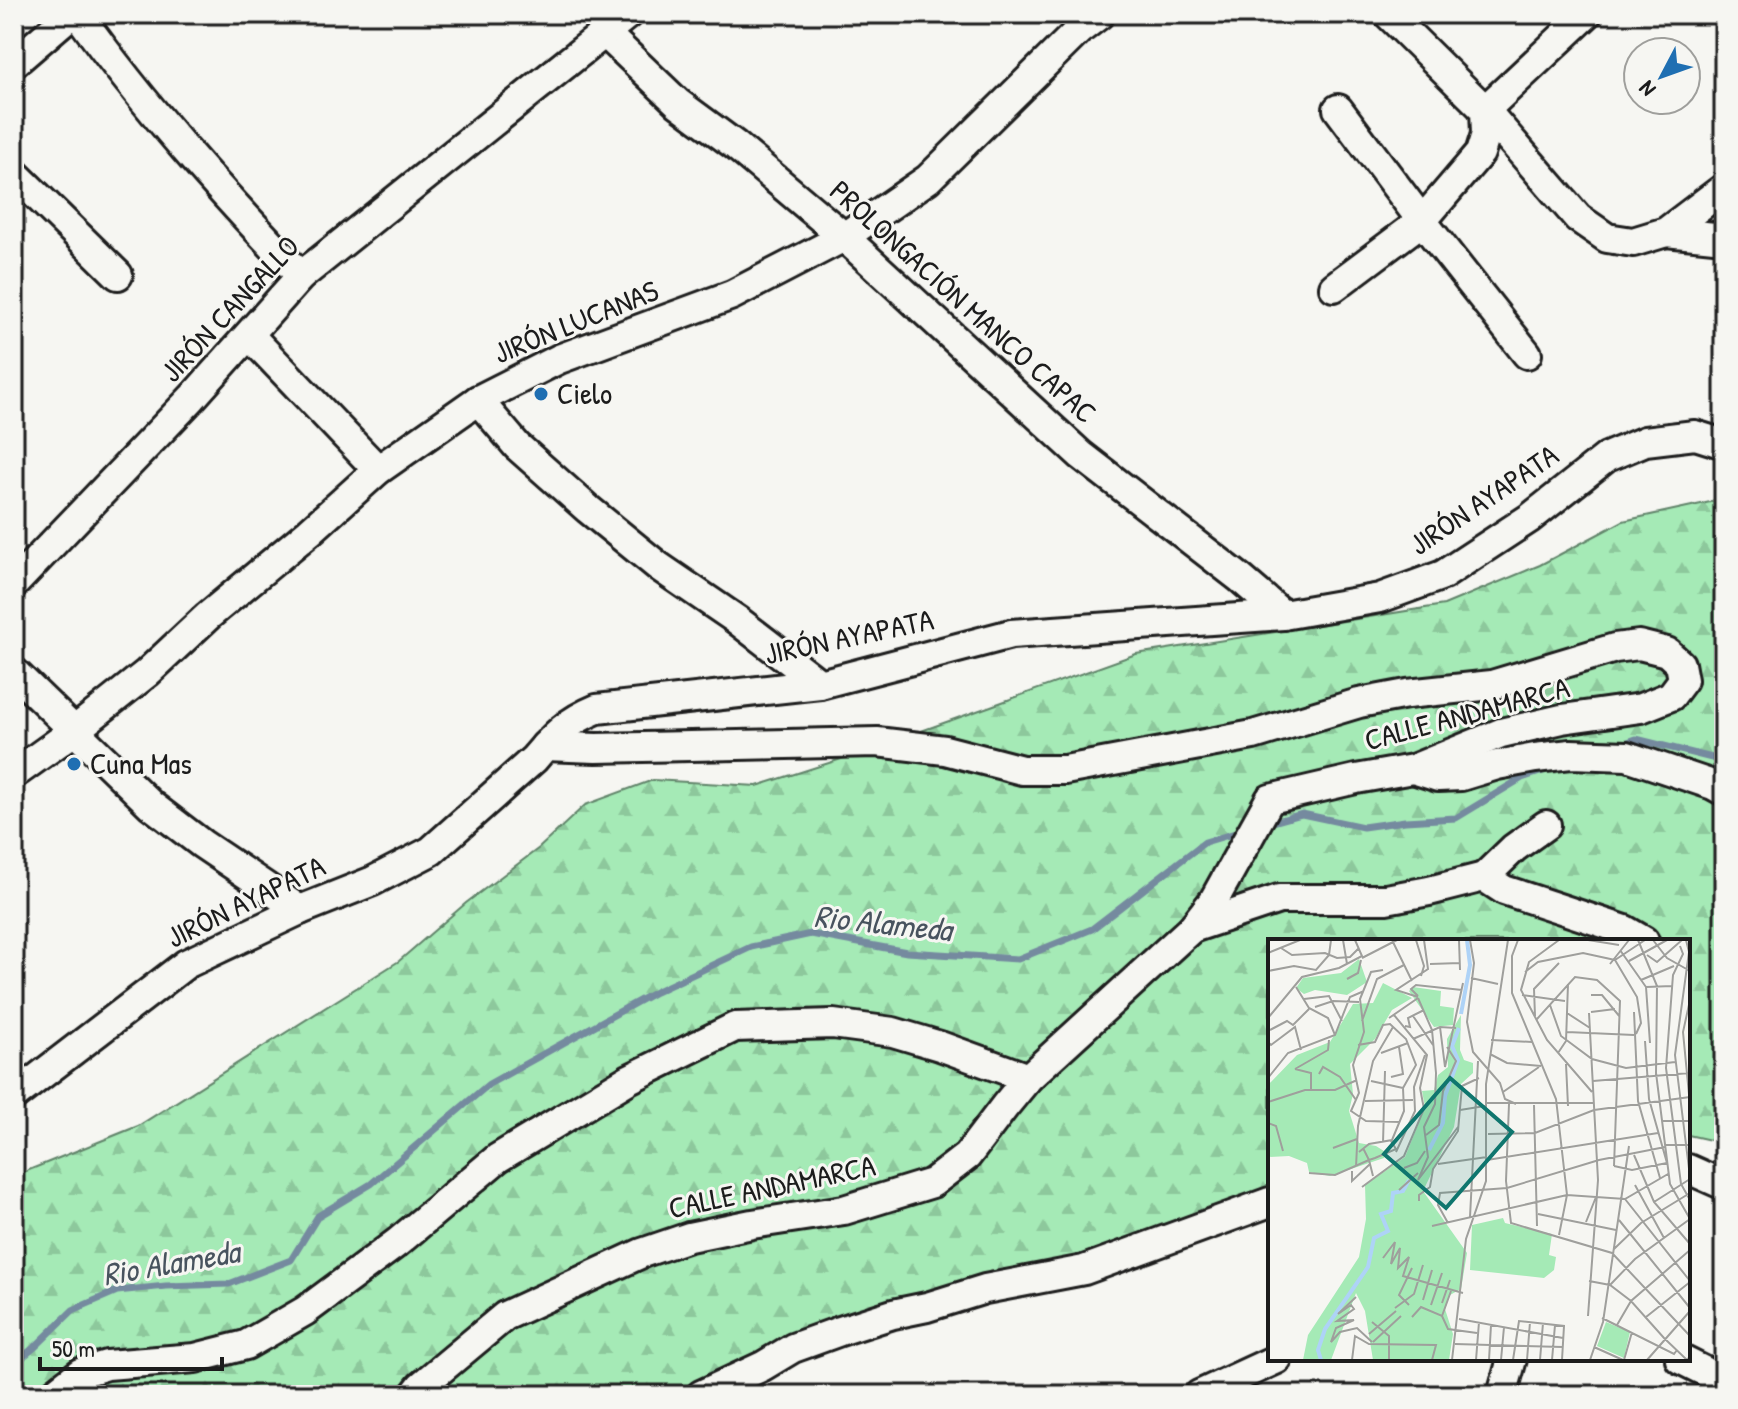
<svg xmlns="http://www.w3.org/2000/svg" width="1738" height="1409" font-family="'Patrick Hand',sans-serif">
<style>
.forest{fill:url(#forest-firs);stroke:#608369;stroke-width:2}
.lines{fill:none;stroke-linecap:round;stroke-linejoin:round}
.stream{stroke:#748a9f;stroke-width:7}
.minor-casing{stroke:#1c1c1c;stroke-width:34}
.minor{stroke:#f6f6f2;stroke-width:28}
.poi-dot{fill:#1f6fb2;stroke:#f6f6f2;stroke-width:3}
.labels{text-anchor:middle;stroke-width:6;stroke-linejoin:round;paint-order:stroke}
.street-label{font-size:30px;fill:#1c1c1c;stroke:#f6f6f2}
.poi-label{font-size:30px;fill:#1c1c1c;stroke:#f6f6f2;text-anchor:start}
.water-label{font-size:32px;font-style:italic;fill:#48535e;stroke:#f6f6f2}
.inset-river{fill:none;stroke:#aed3f7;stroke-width:4}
.inset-road{fill:none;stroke:#9f9f9c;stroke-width:2}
.view{fill:#0f766e;fill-opacity:0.15;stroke:#0f766e;stroke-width:4}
.inset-edge{fill:none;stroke:#1c1c1c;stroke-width:4}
</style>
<defs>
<pattern id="forest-firs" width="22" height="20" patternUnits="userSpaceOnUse" patternTransform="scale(2)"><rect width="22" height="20" fill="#a5eab6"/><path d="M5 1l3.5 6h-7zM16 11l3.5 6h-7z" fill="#8dc89c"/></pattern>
</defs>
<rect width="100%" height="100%" fill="#f6f6f2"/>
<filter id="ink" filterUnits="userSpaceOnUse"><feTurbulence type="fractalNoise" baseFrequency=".0125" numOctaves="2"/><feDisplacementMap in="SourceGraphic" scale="16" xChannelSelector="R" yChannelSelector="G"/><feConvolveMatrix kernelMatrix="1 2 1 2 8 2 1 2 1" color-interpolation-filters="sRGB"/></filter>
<g filter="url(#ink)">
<path class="forest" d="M1724,499V1143L1688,1135V941H1270V1195L696,1395H14V1176L138,1126L399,961L466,903L539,848L585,805L653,780L757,786L857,754L1136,654L1444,605L1540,565L1623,521Z"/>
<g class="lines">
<g class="stream">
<path d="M1622,744L1636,739L1724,761"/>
<path d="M1266,824L1302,814L1363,827L1405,821L1456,818L1522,778L1549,769"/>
<path d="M14,1364L35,1347L73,1310L117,1291L166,1286L229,1284L291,1260L318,1216L371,1184L489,1084L655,992L751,947L811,934L907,952L1018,959L1092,929L1205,842L1242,831"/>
</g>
<g class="minor-casing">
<g id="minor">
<path d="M78,14C145,108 222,193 301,276"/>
<path d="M1388,14L1485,110L1578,218L1607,238L1633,242L1666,232L1724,188"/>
<path d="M605,33L678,103L735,145L844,237L1081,455L1240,578L1283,615"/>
<path d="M14,63L71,14"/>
<path d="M1338,109L1422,221L1527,354"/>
<path d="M14,173L118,275"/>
<path d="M1666,232L1724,238"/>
<path d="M1334,287L1422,221L1480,153L1486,134L1485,110L1587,14"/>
<path d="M249,335L378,470"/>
<path d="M478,400L517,446L588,509L658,566L737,620L820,684"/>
<path d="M14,584L192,398L301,276L628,14"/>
<path d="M14,672L151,805L202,844L300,910"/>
<path d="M1413,769L1438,777L1461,776L1497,765L1535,758L1571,754L1627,756L1713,785L1724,791"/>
<path d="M14,774L74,731L147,673L208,616L309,532L378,470L478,400L559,359L732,295L844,237L928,179L1079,30L1100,14"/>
<path d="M1484,877L1514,848L1546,825"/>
<path d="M1192,928L1279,899H1386L1429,891L1484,877L1504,890L1625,930L1644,941"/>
<path d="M14,1096L186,964L300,910L373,881L431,851L534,759C554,735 568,721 597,709L820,684L1011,634L1283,615L1380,598L1443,575L1530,518L1607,457L1645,441L1695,435L1724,444"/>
<path d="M1688,1169L1724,1185"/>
<path d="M1680,1359L1724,1381"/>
<path d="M52,1395L80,1373L107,1365L195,1358L246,1345L305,1311L398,1242L498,1158L629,1079L735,1027L833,1024L893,1032L940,1046L1028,1078"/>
<path d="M414,1395L421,1386L505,1316L642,1253L689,1237L752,1224L844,1210L932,1183L967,1156L1005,1106L1028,1078L1192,928L1214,900L1270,799L1356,779L1413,769L1501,733L1562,719L1641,708L1671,696L1683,680L1680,664L1667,652L1639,645L1615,648L1492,685L1407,694L1359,703L1253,735L1065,770H1022L945,750L877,742L596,748L545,746"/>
<path d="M701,1395L763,1366L793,1348L840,1331L893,1314L927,1307L985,1289L1084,1270L1270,1202"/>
<path d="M1199,1395L1277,1359"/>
<path d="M1502,1395L1512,1359"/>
</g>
</g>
<use href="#minor" class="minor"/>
</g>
</g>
<g class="poi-dot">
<circle cx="541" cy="394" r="8"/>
<circle cx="74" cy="764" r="8"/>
</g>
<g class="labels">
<g class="street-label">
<text transform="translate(963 302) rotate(42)" y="10">PROLONGACIÓN MANCO CAPAC</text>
<text transform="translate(230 309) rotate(-47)" y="10">JIRÓN CANGALLO</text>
<text transform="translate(576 322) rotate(-22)" y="10">JIRÓN LUCANAS</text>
<text transform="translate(1484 500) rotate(-34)" y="10">JIRÓN AYAPATA</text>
<text transform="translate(849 637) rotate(-12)" y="10">JIRÓN AYAPATA</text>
<text transform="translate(1467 714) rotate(-15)" y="10">CALLE ANDAMARCA</text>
<text transform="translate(246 902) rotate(-26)" y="10">JIRÓN AYAPATA</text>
<text transform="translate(772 1187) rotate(-12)" y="10">CALLE ANDAMARCA</text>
</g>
<g class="poi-label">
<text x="557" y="404">Cielo</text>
<text x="90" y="774">Cuna Mas</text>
</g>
<g class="water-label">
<text transform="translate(883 923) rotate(6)" y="11">Rio Alameda</text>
<text transform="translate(171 1263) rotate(-10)" y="11">Rio Alameda</text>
</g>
</g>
<g transform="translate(1268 939)">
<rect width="422" height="422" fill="#f6f6f2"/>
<path d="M91,20L99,43L79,56L47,51L36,55L28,49L35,39L73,34ZM115,44L144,59L124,71L107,100L82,125L85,155L81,172L91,204L108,207L119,214L116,219L62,237L41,233L39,224L21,217L0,218V146L29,116L62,103L85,65L105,64ZM145,48L173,52L172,67L186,69L185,86L166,88L141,52ZM193,76L192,111L196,121L205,124V134L193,145L186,188L155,252L199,314L193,350L182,356L177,370L185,395L181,421H105L97,372L88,354L63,421H35L40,396L91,318L98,280L97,246L137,218L157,168L154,152L166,151L170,136L180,128L179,100Z" fill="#a5eab6"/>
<path d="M235,279L237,284L284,295L281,316L288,318L286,331L276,339L202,331L204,286ZM338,383L362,393L356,419L329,407Z" fill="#a5eab6"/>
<path class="inset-river" d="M193,75L202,26L199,1M161,211L175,184L177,157L190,121L184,107L191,89M53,421L50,411L57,390L100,328L106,299L120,292L113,275L123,272L125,254L135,252L141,241"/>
<path class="inset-road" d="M75,1L79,25M124,1L144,42M148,1L156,27L153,37M191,1L192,31M202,1L206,24L199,83L205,113L232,144L237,160L248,165M250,1L244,17V54L288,160L299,256L291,296M291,1L261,23L253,51L279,101L324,153M320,1L351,6M370,1L389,47L388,134L402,245L422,280M385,1L399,19L422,32M418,1L421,13L407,116L422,238M412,7L415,15L405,36L398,129L413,245L422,261M13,9L24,16L57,14L69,19L82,18L91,9M352,11L378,48L382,104M0,14L32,1M379,16L389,23L414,1M94,19L129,1M347,21L369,58L373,84L368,95M347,21L377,1M361,22L399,1M162,25L192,24M342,25L361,1M115,31L103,33L92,60L96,93L85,126L91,154L83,172L98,182L132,183M0,32L26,27L48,31L61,16L63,1M257,33L270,23L315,14L347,21M203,39L230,45M79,40L90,34L93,21M373,41L406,27M28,48L41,69L60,79L67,96M378,48L404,47M254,56L297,62M323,56H334L352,78M150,57L143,50L148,46L194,51M150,58L128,51L160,30L156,1M150,59L164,91L168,134L167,165L156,188L160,218L150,241L190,188M36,60L61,57L74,82M422,61L415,93L422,166M282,66L293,97L324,120L358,129L407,123M47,68L65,62L91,63M323,73L347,70M366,73L370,162L392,239M299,74L322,89M145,77L165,106M267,77L266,50L291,24M0,79L34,38L71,29L94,17L87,1M121,79L150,59M269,80L307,38L329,41L352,62L346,227M94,82L109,40L136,26M137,87L142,88L140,79L156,71M172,88L177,128L195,44M2,91L19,82L25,86L41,70M299,93L366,96M145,100L172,88L188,89M223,101L264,103M0,103L3,106L27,88L33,111M90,106L107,103L115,86L122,85L138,100L148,126L135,149L136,172L124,201L101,205L91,213M113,114L140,104M290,114L298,102L300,45M222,115L239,124L273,127M298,125L300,167M27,130L60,111L61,101M27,130L43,134V150M51,135L55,128L72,138L88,161M123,138L135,135L131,108M0,139L20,114L67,96L82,58L96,52M103,142L135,149M325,142L422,134M235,153L271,128M97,162L145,161M0,163L37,151H67L89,141M217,164H326M241,165L238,242L243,284L344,314L422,397M266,166L269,287M192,171L217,167M394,182H422M0,184L8,187L15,212M220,195L267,194L326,171L422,158M158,196L171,186L175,152L188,122L179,108M115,204L117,132M397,206H422M65,209L89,200M95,209L101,221L107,219L128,210L123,202M128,213L147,172L146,148L157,116M366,216L386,263L422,305M219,221L390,194M170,225L219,218M346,227L364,231L399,224L381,160L377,102M88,228L90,187L105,122L125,88M136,229L149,224L157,212M84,232V242L102,225M41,234L67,236L101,221L105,237M367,246L396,299M94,248L136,217L156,170L152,149L159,116L126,76M131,251L150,234M357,260L422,342M151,262V256L162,248L165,230L190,192L194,147L211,139M386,263L422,240M270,275L348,291M202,278L210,122M351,281L422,369M318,283L328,258M180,284L170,266L172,254L239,249L331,221L397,208M164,287L299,256L357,260L400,235M346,310L373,284L422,254M115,319L127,303L123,325L132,309L130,329L141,318L135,337L195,354M321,342L342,346L363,362L396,399L419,421L422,417M342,346L367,320L422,280M88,358L70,375L83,366L86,370L69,382L86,381L68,389L63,403L72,393L89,389L104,403M155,361L164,331M174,364L182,341M141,366L131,356L144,329M163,366L174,334M127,369L146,355L155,326M174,377L180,390L209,394M320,377L330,241L321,74M144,378L153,368L174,377L183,352M378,378L422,343M334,379L406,415L409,411M191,380L295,399M104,383L121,397V421M349,386L363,362L422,311M101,395L128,372M105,403L133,377M187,405L295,408M326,408L355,421M84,421L87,397L101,405L168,406L164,421M184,421L198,300L218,242V145L240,1M208,421L211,383M221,421L223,386M233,421L236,388M245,421L251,382L296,387L294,421M259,421L262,383M272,421L275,384M284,421L287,386M322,421L335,383L361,207M356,421L364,393M379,421L422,372"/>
<path class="view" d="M182,139L244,193L178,269L116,215Z"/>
<rect width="422" height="422" class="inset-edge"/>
</g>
<rect width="1738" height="1409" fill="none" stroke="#f6f6f2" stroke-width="48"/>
<rect x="24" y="24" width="1690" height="1361" fill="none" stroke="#1c1c1c" stroke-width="3" filter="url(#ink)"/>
<g transform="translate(1662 76) rotate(229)"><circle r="38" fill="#f6f6f2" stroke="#9f9f9c" stroke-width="2"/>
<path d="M0-6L14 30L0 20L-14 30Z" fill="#1f6fb2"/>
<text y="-12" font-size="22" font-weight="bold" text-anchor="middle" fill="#1c1c1c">N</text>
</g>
<path d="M40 1357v12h182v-12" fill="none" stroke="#1c1c1c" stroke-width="4"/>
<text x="52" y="1357" font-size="24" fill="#1c1c1c" stroke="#f6f6f2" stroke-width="6" paint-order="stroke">50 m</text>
</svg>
